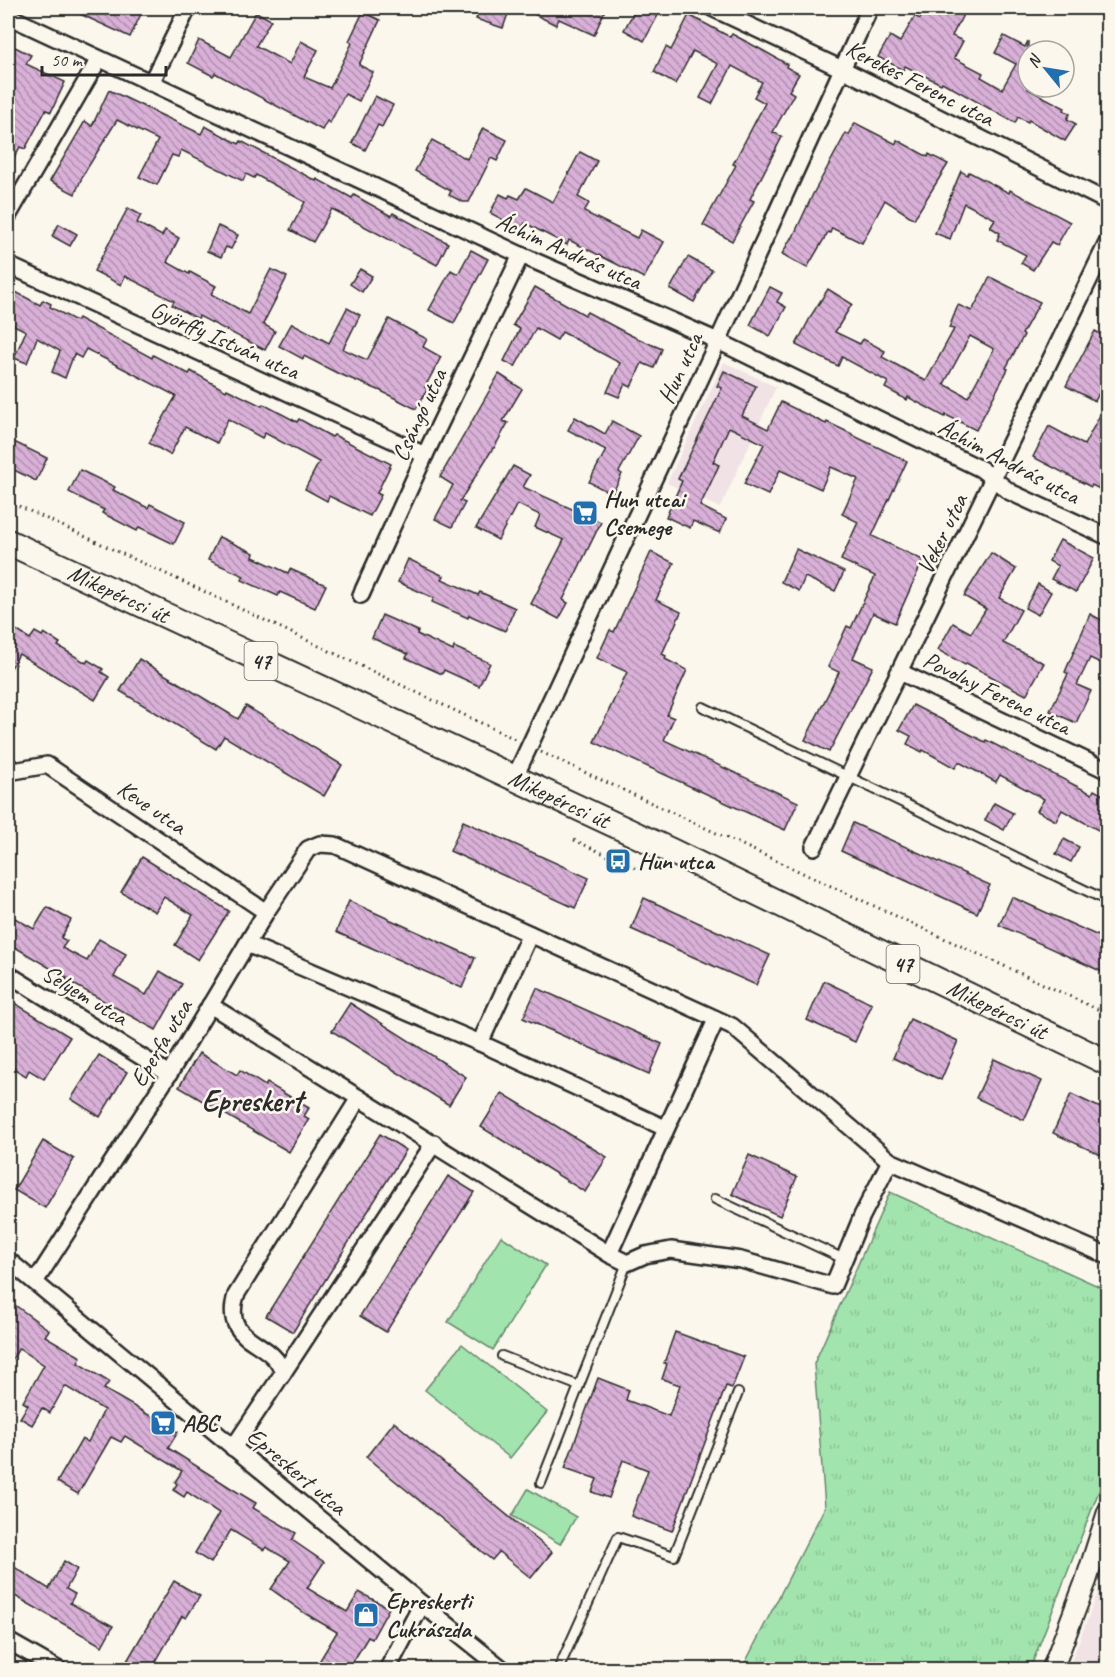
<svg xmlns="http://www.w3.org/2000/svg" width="1115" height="1677" font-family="Caveat,sans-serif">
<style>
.built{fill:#f1e2e6}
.grass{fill:url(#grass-tufts);stroke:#66886c;stroke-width:1.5}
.pitch{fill:#a2e4ae;stroke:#66886c;stroke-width:1.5}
.building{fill:url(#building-back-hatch);stroke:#2b2b2b;stroke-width:1.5;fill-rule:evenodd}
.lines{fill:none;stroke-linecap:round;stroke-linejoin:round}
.service-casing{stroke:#2b2b2b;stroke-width:12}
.minor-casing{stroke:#2b2b2b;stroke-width:20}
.tertiary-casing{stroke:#2b2b2b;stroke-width:24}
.primary-casing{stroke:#2b2b2b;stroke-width:28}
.path{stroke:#2b2b2b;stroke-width:3;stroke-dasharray:1.5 4.5;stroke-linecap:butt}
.service{stroke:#fbf7ec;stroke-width:8}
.minor{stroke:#fbf7ec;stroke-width:15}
.tertiary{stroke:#fbf7ec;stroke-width:20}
.primary{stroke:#fbf7ec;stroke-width:24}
.labels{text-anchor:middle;stroke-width:5;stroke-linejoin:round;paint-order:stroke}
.shield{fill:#fbf7ec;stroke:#696865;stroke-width:1.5}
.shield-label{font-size:22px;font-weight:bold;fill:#2b2b2b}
.street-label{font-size:24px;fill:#2b2b2b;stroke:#fbf7ec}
.poi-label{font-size:24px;font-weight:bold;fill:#2b2b2b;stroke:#fbf7ec;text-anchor:start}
.district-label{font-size:30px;font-weight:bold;fill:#2b2b2b;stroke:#fbf7ec}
</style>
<defs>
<pattern id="grass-tufts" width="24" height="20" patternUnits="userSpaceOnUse" patternTransform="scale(1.5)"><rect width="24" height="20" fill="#a2e4ae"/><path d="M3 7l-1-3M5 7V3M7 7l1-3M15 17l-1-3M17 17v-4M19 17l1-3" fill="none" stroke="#8cc496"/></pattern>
<pattern id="building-back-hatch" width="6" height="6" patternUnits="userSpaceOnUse" patternTransform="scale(1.5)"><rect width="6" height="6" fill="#d9b0d7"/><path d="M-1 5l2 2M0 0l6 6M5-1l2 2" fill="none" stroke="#b08faf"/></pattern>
</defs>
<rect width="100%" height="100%" fill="#fbf7ec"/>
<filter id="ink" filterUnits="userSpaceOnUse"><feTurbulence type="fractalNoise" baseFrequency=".0167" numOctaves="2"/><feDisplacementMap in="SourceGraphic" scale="12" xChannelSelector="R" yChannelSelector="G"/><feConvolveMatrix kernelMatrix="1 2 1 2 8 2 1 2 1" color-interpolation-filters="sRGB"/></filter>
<g filter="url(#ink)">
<g class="built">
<path d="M724,362L776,387L720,508L667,483Z"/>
<path d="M1107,1569V1669H1068Z"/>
</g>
<path class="grass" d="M890,1192L1107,1290V1470L1030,1669H742L825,1507L814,1364Z"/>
<g class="pitch">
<path d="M501,1236L546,1265L493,1350L448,1322Z"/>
<path d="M462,1344L547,1412L510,1458L425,1390Z"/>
<path d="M528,1489L576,1517L560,1544L512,1516Z"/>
</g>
<g class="building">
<path d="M67,8H131L142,12L130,37Z"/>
<path d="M480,8H510L503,28L476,19Z"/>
<path d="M522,8H606L594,35L559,19L556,25Z"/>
<path d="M636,8H662L644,41L624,30Z"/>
<path d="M926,8H957L965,11L952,36L963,41L954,58L983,73L981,77L1002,89L1016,64L995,53L1004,36L1025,47L1028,41V89L1065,108L1064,110L1070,114L1067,119L1076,124L1065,141L1029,120L1028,122L1018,117L1015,123L942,82L941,84L905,66L903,70L878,57L890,36L900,42L915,16L920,19Z"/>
<path d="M256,12L271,20L256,46L290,64L301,41L318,50L304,77L330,88L352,43L349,41L363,12L380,20L359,65L373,72L359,101L345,94L330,123L327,121L322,130L215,73L213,76L188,63L199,40L231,57Z"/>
<path d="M689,15L730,37L732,34L762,50L787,64L786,67L799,74L789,91L794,94L773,132L782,137L750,199L754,201L732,241L703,225L736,165L733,164L765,103L754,97L762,82L732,66L712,104L700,98L718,64L693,51L675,84L654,72L666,47L671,50Z"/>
<path d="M15,47L31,55L26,64L65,82L51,112L46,110L25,149L20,147L8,169V60Z"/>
<path d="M109,90L201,134L205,126L239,144L241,141L316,181L317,179L352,198L354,195L391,216L393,213L448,243L437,265L332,209L313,242L290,230L305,202L256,175L254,178L246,174L243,181L181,150L178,157L172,155L157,185L139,177L158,140L117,120L83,175L75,194L50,181L85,121L92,126Z"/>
<path d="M375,96L393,105L382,127L378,125L365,150L352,143Z"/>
<path d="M855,123L896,144L897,140L928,157L929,154L948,164L914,219L885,200L862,243L832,228L830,233L828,232L807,268L782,254L791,238L792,239L813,194L846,133L849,135Z"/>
<path d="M483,128L507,140L497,161L491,158L469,202H463L449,195L451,191L415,171L432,140L467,159Z"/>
<path d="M580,152L597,161L578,197L589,203L584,212L637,238L641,230L664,242L644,278L569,240L567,245L525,223L521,229L490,213L500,194L508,198L510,195L519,199L526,188L553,202Z"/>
<path d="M961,171L967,175L969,172L1009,193L1010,190L1070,222L1057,245L1051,242L1033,270L1021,263L1026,255L997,240L1000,233L990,227L995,219L964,203L950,239L935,233Z"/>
<path d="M128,208L141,215L137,223L162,236L165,230L179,238L167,262L189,274L190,272L216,286L211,294L248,314L271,269L287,277L263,324L275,331L265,350L199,316L198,319L172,305L174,301L125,276L121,285L94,271Z"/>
<path d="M59,224L77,234L70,246L52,236Z"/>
<path d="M218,226L238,235L231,249L226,247L221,257L207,251Z"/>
<path d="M471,250L488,259L454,323L429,310L451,270L458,274Z"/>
<path d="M688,257L712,270L694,302L670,289Z"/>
<path d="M360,269L372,276L362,292L350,284Z"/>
<path d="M990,277L1040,302L1022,334L1024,335L1006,368L1008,369L976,430L946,415L945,417L908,397L907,400L885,388L888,382L842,357L838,366L796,345L812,314L828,289L852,304L835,332L860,344L863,339L885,351L882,357L926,381L954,329L949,328L958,305L972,311ZM970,336L994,349L968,397L944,384Z"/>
<path d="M535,287L585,315L587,312L630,335L662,349L654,368L642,363L631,387L625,384L619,397L607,392L620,363L562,332L557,340L536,328L515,367L504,361L520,329L513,325Z"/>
<path d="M770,287L782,293L777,302L786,307L770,336L750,325Z"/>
<path d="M8,288L40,305L43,300L51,304L50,307L76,321L78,318L152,358L153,355L189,374L191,371L226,391L227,389L262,406L263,404L297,422L299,419L332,437L334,435L391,464L377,493L381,495L370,516L329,496L327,501L305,489L319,462L265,433L262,438L228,419L217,443L185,427L170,455L149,443L176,396L86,349L81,358L74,354L65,378L52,372L60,351L37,338L27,363L14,358L26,331L8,322Z"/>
<path d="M347,308L360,315L343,349L367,360L389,319L427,339L423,347L441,357L425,387L428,388L416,409L381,391L337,373L304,356L303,359L279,346L292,323L329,343Z"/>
<path d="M1095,331L1107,338V378L1095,401L1066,386Z"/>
<path d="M724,371L756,386L742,416L768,429L781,402L826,424L827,422L852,434V435L907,461L872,536L923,560L895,623L873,613L853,658L873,667L829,752L805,740L839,672L828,667L847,626L851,628L875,576L841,560L858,522L842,514L858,479L831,467L821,489L780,470L768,495L744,484L764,444L729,427L713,462L719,465L700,506L726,519L720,533L693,521L690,528L666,517L682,481L678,479L722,388L717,386Z"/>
<path d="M499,374L522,389L503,421L508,423L494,448H493L460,501L465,503L452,527L435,519L453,485L440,477Z"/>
<path d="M1107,402V493L1092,485L1091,487L1033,457L1049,426L1084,445Z"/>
<path d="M575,417L605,434L612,421L639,436L619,472L622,474L612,494L589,482L606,450L568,430Z"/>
<path d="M12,441L47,458L36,481L8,467V450Z"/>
<path d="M513,466L530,475L523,487L601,522L563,600L568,603L559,619L531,604L564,540L535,527L540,515L517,504L498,540L476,528Z"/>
<path d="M80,470L115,487L113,490L148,508L150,504L185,522L174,544L139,527L137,531L102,513L104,510L69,492Z"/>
<path d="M219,537L254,553L253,557L288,573L290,569L326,585L315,608L280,592L278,596L242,580L244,576L208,560Z"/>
<path d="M1060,540L1094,558L1076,592L1051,579L1058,566L1049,561Z"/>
<path d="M796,549L844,572L835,591L805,577L799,591L781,582Z"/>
<path d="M651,552L674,563L656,600L681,612L662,654L666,656L665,659L687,670L667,715L674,718L664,740L798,802L785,830L594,742L627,672L597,658L610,630L614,632Z"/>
<path d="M991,553L1016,569L999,598L1021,610L1003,643L1044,663L1026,695L966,663L965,665L938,650L953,623L971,633L986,609L964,596Z"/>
<path d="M408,559L444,576L442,579L478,595L480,592L515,608L505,631L469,615L468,618L432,602L434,598L398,582Z"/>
<path d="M1038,584L1051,592L1038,615L1025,608Z"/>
<path d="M1090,614L1107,623V666L1090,658L1077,685L1091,691L1076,723L1050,711L1068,674L1065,672Z"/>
<path d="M382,615L418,631L417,634L453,651L454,647L490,663L479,686L444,670L442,674L406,658L408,654L372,638Z"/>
<path d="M8,625L30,639L35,632L42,636L44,633L60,643L58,646L86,663L88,660L103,669L101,672L109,677L95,700L19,654L8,673Z"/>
<path d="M139,659L238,719L246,706L342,765L324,796L224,736L216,749L120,691Z"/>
<path d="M913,705L985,742L986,740L1092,794L1094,790L1107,797V835L1062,810L1056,821L1037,811L1044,799L1000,775L996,782L959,762L955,768L923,750L922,752L907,744L911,736L899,730Z"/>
<path d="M994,803L1013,813L1004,830L985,820Z"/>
<path d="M463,821L589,878L575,908L450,851Z"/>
<path d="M853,823L990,885L977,913L841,851Z"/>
<path d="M1064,839L1079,847L1071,862L1056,854Z"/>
<path d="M142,857L229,911L198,960L175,945L193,915L164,897L155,912L121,892Z"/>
<path d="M1012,897L1107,940V974L999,925Z"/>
<path d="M644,898L770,955L756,985L631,929Z"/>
<path d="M349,901L475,958L462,988L336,932Z"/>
<path d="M47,907L71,920L61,938L67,941L62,948L87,961L99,939L126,954L114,977L146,995L160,971L182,984L156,1030L66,980L67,978L8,943V914L34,929Z"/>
<path d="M824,981L872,1004L855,1042L807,1020Z"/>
<path d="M537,988L662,1044L649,1074L523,1018Z"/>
<path d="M8,999L70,1037L44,1079L29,1070L26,1076L8,1065Z"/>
<path d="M350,1003L466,1077L449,1105L332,1031Z"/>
<path d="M910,1019L958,1041L941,1080L893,1058Z"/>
<path d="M199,1053L237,1075L240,1070L265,1086L267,1083L309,1108L304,1116L309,1119L289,1152L179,1087Z"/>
<path d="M99,1055L127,1072L100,1117L71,1099Z"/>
<path d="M994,1059L1042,1081L1024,1120L976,1098Z"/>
<path d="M502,1093L607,1157L585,1192L481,1127Z"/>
<path d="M1071,1094L1107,1111V1140L1101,1155L1053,1133Z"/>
<path d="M380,1134L406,1150L293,1332L266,1316Z"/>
<path d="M43,1141L74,1159L45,1208L14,1190Z"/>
<path d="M749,1155L797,1177L780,1216L732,1194Z"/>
<path d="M448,1176L474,1192L386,1332L360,1316Z"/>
<path d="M8,1300L49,1330L45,1336L81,1357L78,1363L109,1382L104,1389L178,1432L168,1448L234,1490L256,1503L253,1508L296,1533L292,1540L324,1562L307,1588L347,1612L359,1592L389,1608L372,1639L368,1637L348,1670H314L337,1632L306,1614L271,1589L290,1561L266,1547L264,1550L231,1530L211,1563L195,1553L219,1513L187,1492L184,1497L173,1490L177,1484L175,1482L182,1471L125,1436L121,1442L111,1437L78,1494L57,1482L82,1439L88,1442L104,1410L65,1386L50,1413L42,1408L32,1425L20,1418L28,1405L23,1402L44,1365L19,1348L8,1366Z"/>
<path d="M675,1332L744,1357L732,1388L726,1386L672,1531L631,1516L648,1470L623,1460L609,1498L592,1492L597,1479L565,1468L598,1378L629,1390L626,1400L669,1416L680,1385L662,1379L667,1364L664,1363Z"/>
<path d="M394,1422L552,1552L531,1578L499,1552L492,1560L366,1457Z"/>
<path d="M64,1561L77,1569L66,1589L75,1594L70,1603L113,1626L102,1646L8,1592V1563L49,1589Z"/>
<path d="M174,1581L200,1596L186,1618L182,1616L151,1670H142L127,1661Z"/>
</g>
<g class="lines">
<g class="service-casing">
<g id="service">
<path d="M703,707L1108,901"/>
<path d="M715,1199L844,1259"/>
<path d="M502,1356L579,1386"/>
<path d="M541,1483L627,1263"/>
<path d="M558,1670L618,1537L674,1556L738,1393"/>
</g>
</g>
<g class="minor-casing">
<g id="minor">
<path d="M712,8L842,69L1108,202"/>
<path d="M8,16L521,255L718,341L981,469L1010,492L1108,537"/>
<path d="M151,83L188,8"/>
<path d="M8,216L99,59"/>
<path d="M8,265L425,455"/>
<path d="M361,595L425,455L521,255"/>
<path d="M900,672L1108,771"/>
<path d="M8,765L14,771L47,765L266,912"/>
<path d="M514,779L718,341L870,8"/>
<path d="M814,847L1108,241"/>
<path d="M247,944L480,1043L665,1128"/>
<path d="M8,974L169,1074"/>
<path d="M210,1005L609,1254L627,1263L645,1255L671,1250L741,1260L833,1286L862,1216L890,1161L1108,1256"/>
<path d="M480,1043L530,934"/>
<path d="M609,1254L716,1020"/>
<path d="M8,1260L422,1604L504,1670"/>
<path d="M35,1282L169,1074L266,912L308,849L320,844L335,845L732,1026L890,1161"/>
<path d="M283,1373L434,1143"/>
<path d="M233,1448L283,1373C272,1337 221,1345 236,1295L359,1098"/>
<path d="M8,1641L59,1670"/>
<path d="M387,1670L422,1604"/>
</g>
</g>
<g class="tertiary-casing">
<path id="tertiary" d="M1052,1670L1086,1581L1108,1512"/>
</g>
<g class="primary-casing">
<g id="primary">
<path id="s1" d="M8,542L671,851L1108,1063"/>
</g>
</g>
<g class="path">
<path d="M8,501L201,590L517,740"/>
<path d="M541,752L1108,1014"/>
<path d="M574,840L635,868"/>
</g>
<use href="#service" class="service"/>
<use href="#minor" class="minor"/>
<use href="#tertiary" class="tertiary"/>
<use href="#primary" class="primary"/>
</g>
</g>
<defs>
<g id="supermarket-square" transform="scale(1.35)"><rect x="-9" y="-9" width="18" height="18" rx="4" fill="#1f6fb2" stroke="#fbf7ec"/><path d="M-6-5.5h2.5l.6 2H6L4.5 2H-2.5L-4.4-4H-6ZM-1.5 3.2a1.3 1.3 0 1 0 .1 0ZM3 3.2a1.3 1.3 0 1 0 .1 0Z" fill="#fff"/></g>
<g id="bus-square" transform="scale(1.35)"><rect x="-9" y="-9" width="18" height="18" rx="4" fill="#1f6fb2" stroke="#fbf7ec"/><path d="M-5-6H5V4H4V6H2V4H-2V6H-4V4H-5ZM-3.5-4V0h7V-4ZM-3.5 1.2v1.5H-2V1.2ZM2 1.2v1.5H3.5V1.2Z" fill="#fff"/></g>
<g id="shop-square" transform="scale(1.35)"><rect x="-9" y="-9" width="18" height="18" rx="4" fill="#1f6fb2" stroke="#fbf7ec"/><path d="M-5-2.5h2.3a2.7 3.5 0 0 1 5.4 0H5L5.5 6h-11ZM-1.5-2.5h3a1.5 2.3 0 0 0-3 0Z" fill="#fff"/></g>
</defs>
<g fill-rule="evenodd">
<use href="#supermarket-square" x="585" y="513"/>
<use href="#bus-square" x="618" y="861"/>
<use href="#supermarket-square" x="163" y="1423"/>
<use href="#shop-square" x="366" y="1615"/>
</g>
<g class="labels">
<g class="shield">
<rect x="244.5" y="642" width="33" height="38" rx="4.5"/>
<rect x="886.5" y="945" width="33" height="38" rx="4.5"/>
</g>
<g class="shield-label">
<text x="261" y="669">47</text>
<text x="903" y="972">47</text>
</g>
<g class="street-label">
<text transform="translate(920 83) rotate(27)" y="8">Kerekes Ferenc utca</text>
<text transform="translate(569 251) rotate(24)" y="8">Áchim András utca</text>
<text transform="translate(225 340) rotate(24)" y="8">Györffy István utca</text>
<text transform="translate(680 368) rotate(-65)" y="8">Hun utca</text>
<text transform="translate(419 415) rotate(-65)" y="8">Csángó utca</text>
<text transform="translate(1009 461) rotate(28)" y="8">Áchim András utca</text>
<text transform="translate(942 534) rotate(-64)" y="8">Veker utca</text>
<text dy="8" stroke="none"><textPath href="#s1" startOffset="122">Mikepércsi út</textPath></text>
<text transform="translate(997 693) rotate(26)" y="8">Povolny Ferenc utca</text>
<text dy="8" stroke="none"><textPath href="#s1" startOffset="608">Mikepércsi út</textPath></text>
<text transform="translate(152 807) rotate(34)" y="8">Keve utca</text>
<text transform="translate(85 995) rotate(31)" y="8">Selyem utca</text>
<text dy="8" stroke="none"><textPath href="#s1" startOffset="1094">Mikepércsi út</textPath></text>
<text transform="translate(161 1043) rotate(-59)" y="8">Eperfa utca</text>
<text transform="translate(297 1471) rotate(40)" y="8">Epreskert utca</text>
</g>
<g class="poi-label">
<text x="604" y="507">Hun utcai<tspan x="604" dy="28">Csemege</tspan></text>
<text x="638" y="869">Hun utca</text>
<text x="182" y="1431">ABC</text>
<text x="386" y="1609">Epreskerti<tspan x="386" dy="28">Cukrászda</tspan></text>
</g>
<g class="district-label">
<text x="252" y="1111">Epreskert</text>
</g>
</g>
<rect width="1115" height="1677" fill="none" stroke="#fbf7ec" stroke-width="30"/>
<rect x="15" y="15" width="1085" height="1647" fill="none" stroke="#2b2b2b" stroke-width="2" filter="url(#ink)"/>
<g transform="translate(1046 69) rotate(300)"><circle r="28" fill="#fbf7ec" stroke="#a8a59f" stroke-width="1.5"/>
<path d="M0-4.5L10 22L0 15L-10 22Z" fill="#1f6fb2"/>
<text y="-9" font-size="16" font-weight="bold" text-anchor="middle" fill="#2b2b2b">N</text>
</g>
<path d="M42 66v9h124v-9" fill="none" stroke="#2b2b2b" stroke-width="3"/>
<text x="51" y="66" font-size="18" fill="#2b2b2b" stroke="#fbf7ec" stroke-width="4.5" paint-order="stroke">50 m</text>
</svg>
